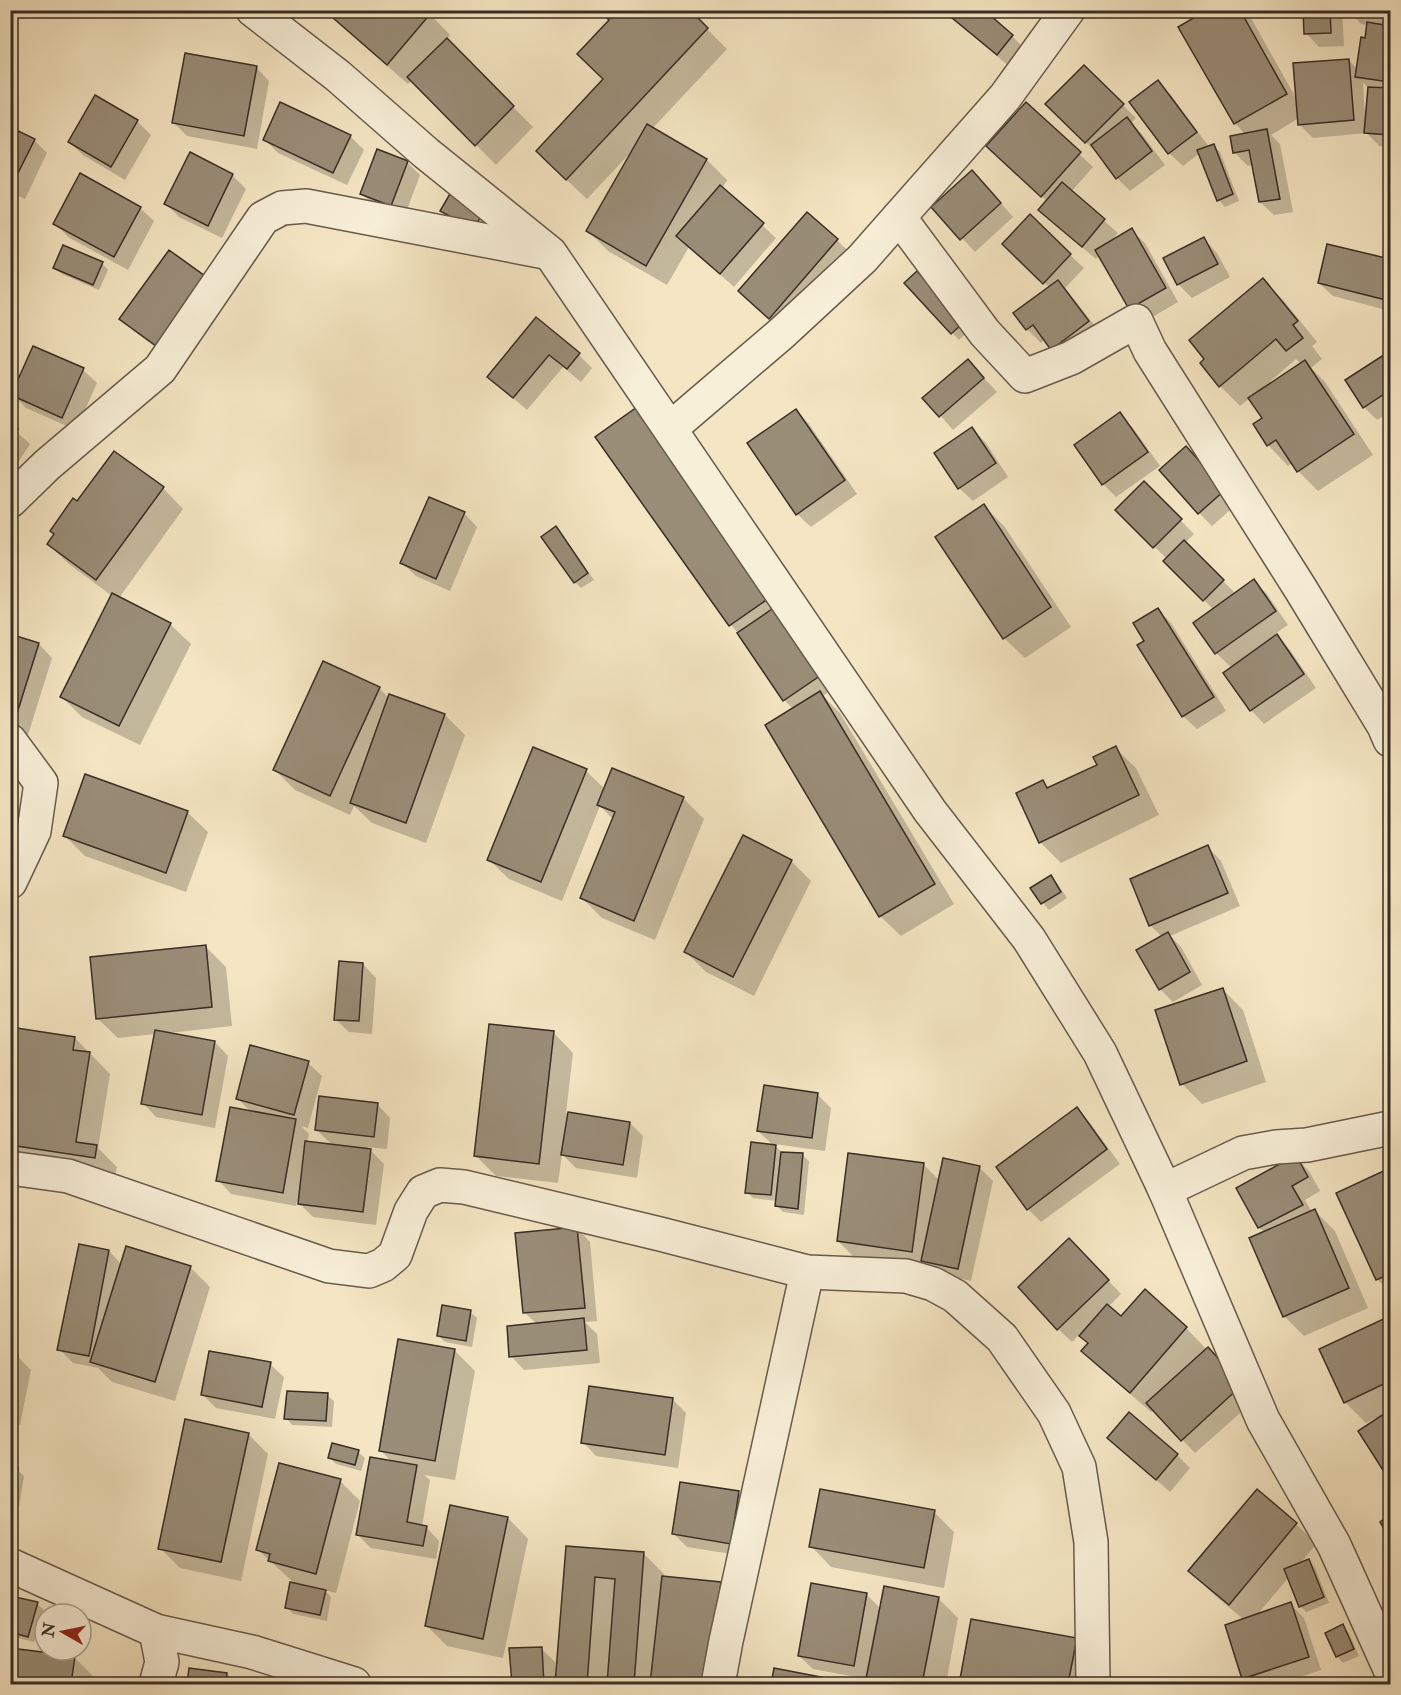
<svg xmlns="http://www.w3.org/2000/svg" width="1401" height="1695" font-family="'IM FELL Double Pica',serif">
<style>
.shadow{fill:#0003;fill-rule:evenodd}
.building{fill:#9a8d78;stroke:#382d26;stroke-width:1.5}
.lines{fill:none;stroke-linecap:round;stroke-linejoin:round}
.minor-casing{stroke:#675b4d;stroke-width:36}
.minor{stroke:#f8efd8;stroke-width:33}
</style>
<rect width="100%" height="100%" fill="#f5e6c3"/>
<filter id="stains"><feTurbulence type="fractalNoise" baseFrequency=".00333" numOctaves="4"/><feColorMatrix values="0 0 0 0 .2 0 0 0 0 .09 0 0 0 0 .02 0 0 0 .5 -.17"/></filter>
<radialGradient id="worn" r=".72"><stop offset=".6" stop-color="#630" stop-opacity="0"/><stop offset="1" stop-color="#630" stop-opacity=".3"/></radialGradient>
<g class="shadow">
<path d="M323,10H426L450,35L446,40L533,127L496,165L412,80L408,84Z"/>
<path d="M981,10L1012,36L1026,50L1011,68L966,30L953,17Z"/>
<path d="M1210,10H1244L1251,18L1297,100L1349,60L1358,70L1366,40L1368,25L1361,24L1348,10H1390V147L1379,146L1367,133L1313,138L1299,124V118L1271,135L1280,144L1293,212L1274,215L1260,202L1253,165L1248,166L1234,152L1246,135L1235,123ZM1363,82L1369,89L1367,116H1365Z"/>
<path d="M1305,10H1342L1344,46L1319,47L1306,33Z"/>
<path d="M707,29L727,49L652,129L707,160L727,180L722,189L776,238L734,287L689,247L667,285L608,251L588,231L632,151L587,199L558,172Z"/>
<path d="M256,67L269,81L257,149L187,136L174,123Z"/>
<path d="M1084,67L1136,118L1131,123L1141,133L1165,165L1130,191L1117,178L1100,156L1047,104Z"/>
<path d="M1158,82L1171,95L1209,147L1213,145L1220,152L1239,201L1225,207L1219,200L1200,153L1183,166L1169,153Z"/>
<path d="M96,97L137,121L151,135L125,180L83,155L69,142Z"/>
<path d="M1026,104L1093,167L1071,192L1118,233L1111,241L1131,230L1145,243L1178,302L1144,322L1100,255L1096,259L1054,224L1040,210L1048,202L1001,159Z"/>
<path d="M10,128L34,140L47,153L25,199L10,192Z"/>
<path d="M350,136L364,150L347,185L278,153L265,140Z"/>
<path d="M407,162L420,175L404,218L376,207L362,194Z"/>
<path d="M232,175L246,189L222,238L179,217L166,204Z"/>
<path d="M986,186L1013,217L975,252L933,207Z"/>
<path d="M140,208L154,221L128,270L68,237L55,223Z"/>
<path d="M442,211L490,218L481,235L448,217Z"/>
<path d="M1204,239L1217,253L1230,277L1192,298L1178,284L1166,259Z"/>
<path d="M837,240L850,253L783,331L753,304Z"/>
<path d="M1328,245L1390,261V311L1333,296L1319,283Z"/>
<path d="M169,252L177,363L135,332L121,319Z"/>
<path d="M1070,255L1084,268L1065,288L1102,335L1065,362L1045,339L1041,343L1027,329L1016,314L1050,288L1017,258Z"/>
<path d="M102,263L108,270L99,290L62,274L55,268Z"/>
<path d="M1263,280L1283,300L1317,342L1312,346L1322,359L1311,368L1325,382L1373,455L1318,491L1298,471L1292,463L1288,466L1268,445L1255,424L1264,419L1250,398L1240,406L1220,386ZM1296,359L1301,364L1261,391L1260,390Z"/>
<path d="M906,283L970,329L959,340Z"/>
<path d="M536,319L579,355L592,368L581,382L563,367L527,410L489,377Z"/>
<path d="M1390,353V412L1377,420L1364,407L1347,380Z"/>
<path d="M83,370L97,383L76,430L26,408L13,394Z"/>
<path d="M981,375L997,392L953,430L925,398Z"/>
<path d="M637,409L839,685L823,696L840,713L954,904L901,936L880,916L767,725L793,709L784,700L739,634L731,625L597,438Z"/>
<path d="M796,411L809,424L857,494L811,527L797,514Z"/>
<path d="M1120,414L1133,428L1160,466L1116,497L1103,484Z"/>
<path d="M10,426L30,444L10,475Z"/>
<path d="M972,429L986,443L1008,477L973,501L959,488Z"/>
<path d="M1186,448L1237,504L1212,526L1199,513Z"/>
<path d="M114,453L163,488L183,509L119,598L170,624L191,644L140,745L82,717L62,697L112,596L69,564L48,544Z"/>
<path d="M1144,483L1194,534L1185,543L1236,594L1254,581L1267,594L1288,625L1275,634L1290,650L1316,688L1264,724L1251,710L1225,673L1232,668L1216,653L1214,610L1165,561L1167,559L1117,510Z"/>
<path d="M984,506L1004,526L1071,627L1025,658L1004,638L938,538Z"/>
<path d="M464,513L477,527L450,591L416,576L402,563Z"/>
<path d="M562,535L594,580L581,588L575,582Z"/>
<path d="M1158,610L1171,623L1226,711L1197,729L1183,716L1146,641Z"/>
<path d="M10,635L39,644L52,658L28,735L10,730Z"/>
<path d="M379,688L389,698L445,715L465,735L426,843L372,823L354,806L350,815L295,790L275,770Z"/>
<path d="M1115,748L1136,768L1159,815L1061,863L1040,842L1018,794L1043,781L1050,789L1099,765Z"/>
<path d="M534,749L586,771L605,789L612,769L684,799L704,819L655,940L602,918L582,898L614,820L600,806L562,901L509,879L488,859Z"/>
<path d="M187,812L208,832L186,892L85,856L65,836Z"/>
<path d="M1208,847L1221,861L1240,906L1170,936L1181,947L1202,985L1173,1002L1160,989L1162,937L1150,925Z"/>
<path d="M791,861L811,881L754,996L706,972L686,952Z"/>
<path d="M1051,877L1057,883L1067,898L1049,910L1032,889Z"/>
<path d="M205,946L226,967L232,1026L169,1033L215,1042L228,1056L215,1128L156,1117L143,1103L155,1034L118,1038L97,1018Z"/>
<path d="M363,964L376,978L372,1034L349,1032L335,1019Z"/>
<path d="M1222,989L1243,1010L1266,1082L1202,1104L1182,1084Z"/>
<path d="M10,1031L75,1038L110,1074L98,1148L117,1167L115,1177L10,1158Z"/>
<path d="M553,1032L573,1053L566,1113L630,1123L643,1136L637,1178L576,1168L562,1154L558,1183L496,1176L476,1156Z"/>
<path d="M308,1063L322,1076L308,1128L301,1126L309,1134L307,1143L333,1146L317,1130L377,1104L390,1118L387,1149L367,1147L384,1164L376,1225L313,1217L297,1201L296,1206L231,1194L218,1180L252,1113L238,1099Z"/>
<path d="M817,1094L831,1108L825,1151L774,1144L782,1153L802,1155L809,1161L804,1215L783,1212L777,1206V1201L753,1198L747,1192L774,1146L758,1131Z"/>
<path d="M1077,1109L1090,1123L1120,1164L1041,1222L1028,1209Z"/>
<path d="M1295,1157L1309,1171L1320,1191L1305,1200L1312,1212L1314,1210L1335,1231L1368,1308L1304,1336L1284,1316L1265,1233L1259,1228L1238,1188Z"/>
<path d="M923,1164L940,1181L979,1167L993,1181L971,1281L937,1274L858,1261L838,1241Z"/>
<path d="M1390,1170V1292L1378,1280L1338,1194Z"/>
<path d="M577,1228L590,1242L597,1321L585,1322L597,1334L600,1363L524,1370L511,1356L537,1324L525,1313Z"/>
<path d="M109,1251L121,1264L190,1267L210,1287L175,1401L112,1382L98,1368L73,1363L59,1349Z"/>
<path d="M1083,1254L1121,1294L1108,1307L1121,1318L1145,1291L1186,1328L1255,1400L1195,1453L1154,1409L1151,1412L1103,1371L1083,1351L1089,1344L1080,1334L1072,1342L1058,1329Z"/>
<path d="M470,1312L477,1318L472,1347L445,1342L438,1335Z"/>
<path d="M1390,1318V1479L1389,1477L1384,1414L1366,1423L1345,1402L1321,1350Z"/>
<path d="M454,1350L475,1371L455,1480L424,1475L430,1480L422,1526L426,1527L439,1541L436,1559L371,1548L357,1534L393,1463L380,1450Z"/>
<path d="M10,1355L17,1356L31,1370L20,1425L10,1423Z"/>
<path d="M270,1364L284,1377L275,1419L216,1408L202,1394Z"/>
<path d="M327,1395L334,1401L332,1427L292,1425L286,1418Z"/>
<path d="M672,1399L686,1413L678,1468L596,1456L583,1442Z"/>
<path d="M248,1434L268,1454L241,1581L180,1568L160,1548Z"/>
<path d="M1109,1438L1177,1455L1190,1468L1170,1492Z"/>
<path d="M358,1452L365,1458L361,1471L336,1464L330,1458Z"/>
<path d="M10,1469L17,1470L24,1476L19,1507L10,1506Z"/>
<path d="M340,1481L360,1501L336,1593L324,1590L331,1597L327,1621L293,1614L287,1607L292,1581L257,1549Z"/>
<path d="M738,1492L752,1506L744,1556L687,1547L674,1534Z"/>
<path d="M934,1512L954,1532L944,1588L831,1567L811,1546Z"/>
<path d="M508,1518L528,1539L503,1658L447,1646L427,1626Z"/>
<path d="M1296,1524L1316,1544L1299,1565L1309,1561L1315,1568L1329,1603L1306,1612L1300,1606L1289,1577L1257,1615L1290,1604L1304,1618L1321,1670L1279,1684H1250L1244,1678V1620L1210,1591L1190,1571Z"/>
<path d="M568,1548L644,1554L664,1574V1577L720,1584L741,1604L732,1684H513L511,1650L541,1648L555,1662L556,1675Z"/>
<path d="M866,1594L881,1609L938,1598L958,1618L946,1684H866L867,1679L813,1669L799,1656Z"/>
<path d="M37,1604L44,1610L34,1642L14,1637L10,1633V1620Z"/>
<path d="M1343,1626L1349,1633L1359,1656L1343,1663L1337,1656Z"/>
<path d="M1076,1640L1092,1684H968L962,1678Z"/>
<path d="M10,1649L74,1657L95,1678L94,1684H10Z"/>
<path d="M190,1669L227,1674L237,1684H188Z"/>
<path d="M775,1670L851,1684H772Z"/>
</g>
<g class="building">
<path d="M324,10H428L431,13L387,65Z"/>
<path d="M599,10H690L708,28L566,180L536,151L603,79L577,54L609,20Z"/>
<path d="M956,10H984L1013,35L997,55L951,17Z"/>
<path d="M1207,10H1240L1287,94L1234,124L1178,27Z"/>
<path d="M1303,10H1330L1331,33L1304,34Z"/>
<path d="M1346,10H1390V14L1346,11Z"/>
<path d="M1367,22L1390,26V82L1355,77L1361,37L1365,38Z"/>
<path d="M447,38L514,106L475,146L407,77Z"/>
<path d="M185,53L257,66L244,136L172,123Z"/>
<path d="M1349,59L1354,120L1298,125L1293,63Z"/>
<path d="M1084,65L1124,104L1085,143L1045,104Z"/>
<path d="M1158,80L1197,132L1168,154L1129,102Z"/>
<path d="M1368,87L1390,88V135L1364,133Z"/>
<path d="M95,95L138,120L111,167L68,142Z"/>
<path d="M280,102L351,135L333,173L263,140Z"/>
<path d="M1026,102L1081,152L1041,197L986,146Z"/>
<path d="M1127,117L1152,151L1116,179L1091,145Z"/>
<path d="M647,124L707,159L646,266L586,231Z"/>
<path d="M10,127L35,139L11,187L10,186Z"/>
<path d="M1267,129L1280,199L1259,202L1249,150L1233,153L1230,136Z"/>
<path d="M1214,144L1233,194L1217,201L1197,150Z"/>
<path d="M377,149L408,161L391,206L360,194Z"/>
<path d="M190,152L233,174L208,226L164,204Z"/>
<path d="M972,170L1001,203L960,240L931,207Z"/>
<path d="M80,173L141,207L114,257L53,224Z"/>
<path d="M1062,182L1105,219L1082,247L1038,210Z"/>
<path d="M720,185L764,223L720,274L676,236Z"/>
<path d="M451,192L484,210L474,229L440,211Z"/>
<path d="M807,212L838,239L769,319L738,291Z"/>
<path d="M1030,214L1071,254L1043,284L1002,244Z"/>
<path d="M1132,228L1166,288L1129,309L1095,250Z"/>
<path d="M1204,237L1218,264L1177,285L1163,258Z"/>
<path d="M1327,244L1390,259V301L1318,283Z"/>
<path d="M63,245L103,262L93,285L53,268Z"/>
<path d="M169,250L212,281L163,351L119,319Z"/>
<path d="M917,271L964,322L951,334L904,283Z"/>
<path d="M1263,278L1298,321L1293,325L1303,338L1286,351L1276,339L1219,387L1200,363L1204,359L1189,340Z"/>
<path d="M1058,280L1089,321L1051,350L1033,325L1026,330L1013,313Z"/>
<path d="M536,317L580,353L567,369L549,355L513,398L487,377Z"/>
<path d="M33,346L84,368L62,418L11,395Z"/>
<path d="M1390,351V390L1363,408L1345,380Z"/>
<path d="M968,359L984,378L939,417L922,398Z"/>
<path d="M1305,360L1354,434L1297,472L1276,440L1267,446L1253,424L1262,418L1248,398Z"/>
<path d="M637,407L772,596L729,626L595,437Z"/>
<path d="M796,409L845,480L796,515L747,443Z"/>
<path d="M1120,412L1148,452L1102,485L1074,445Z"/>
<path d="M10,425L18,429L10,441Z"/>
<path d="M972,427L996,463L958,489L934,453Z"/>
<path d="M1186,446L1225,490L1198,514L1159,470Z"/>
<path d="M114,451L164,487L96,580L47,544L54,534L50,531L73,498L77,501Z"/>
<path d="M1144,481L1182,519L1153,548L1115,510Z"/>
<path d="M429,497L465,512L436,579L400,563Z"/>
<path d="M984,504L1051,607L1003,639L935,537Z"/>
<path d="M556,526L588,573L574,583L541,537Z"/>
<path d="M1184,540L1224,580L1203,601L1163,561Z"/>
<path d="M1254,579L1276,611L1215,654L1193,623Z"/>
<path d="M112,593L171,623L119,726L60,697Z"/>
<path d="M781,603L827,671L783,701L737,633Z"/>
<path d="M1158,608L1214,697L1182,717L1137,645L1144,641L1133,623Z"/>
<path d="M10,634L39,643L14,723L10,722Z"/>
<path d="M1277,634L1304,674L1250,711L1223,673Z"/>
<path d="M323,661L380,687L330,796L273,770Z"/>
<path d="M820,691L935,884L879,917L765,725Z"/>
<path d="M389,694L445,714L406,823L350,803Z"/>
<path d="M1116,746L1139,795L1039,843L1016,793L1043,780L1047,788L1097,765L1093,757Z"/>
<path d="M533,747L587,769L541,882L487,860Z"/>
<path d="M612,768L684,797L634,921L580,898L615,812L597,805Z"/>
<path d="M85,774L188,811L166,873L63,836Z"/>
<path d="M743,835L792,860L733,977L684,952Z"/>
<path d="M1208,845L1228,893L1149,926L1130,879Z"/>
<path d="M1051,875L1061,892L1041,904L1030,888Z"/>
<path d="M1168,932L1190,972L1159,990L1136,950Z"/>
<path d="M206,945L212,1007L96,1019L90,957Z"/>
<path d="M339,961L363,963L359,1021L334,1020Z"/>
<path d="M1223,988L1247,1061L1180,1085L1155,1010Z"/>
<path d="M489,1024L554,1031L539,1164L474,1156Z"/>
<path d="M10,1027L75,1037L73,1050L90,1052L76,1142L97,1145L95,1158L10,1145Z"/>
<path d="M155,1030L215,1041L202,1115L141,1104Z"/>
<path d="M250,1045L309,1061L294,1115L236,1099Z"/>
<path d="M764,1085L818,1093L812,1138L757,1131Z"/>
<path d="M319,1096L378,1103L374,1137L315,1130Z"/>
<path d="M230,1107L296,1119L283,1193L216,1181Z"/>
<path d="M1077,1107L1107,1149L1027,1210L996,1167Z"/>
<path d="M568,1112L630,1122L623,1165L561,1155Z"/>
<path d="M305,1141L371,1149L363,1212L298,1204Z"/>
<path d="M751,1142L776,1145L771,1195L745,1193Z"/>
<path d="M781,1152L803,1153L798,1209L775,1206Z"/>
<path d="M848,1153L924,1163L912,1252L837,1241Z"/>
<path d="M1296,1155L1308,1177L1292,1186L1303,1205L1258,1228L1236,1188Z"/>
<path d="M943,1158L980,1166L958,1269L921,1261Z"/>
<path d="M1390,1168V1274L1376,1280L1336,1193Z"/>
<path d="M1315,1209L1349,1288L1283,1317L1249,1238Z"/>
<path d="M577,1227L585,1308L523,1313L515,1233Z"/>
<path d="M1069,1238L1109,1280L1057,1330L1018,1287Z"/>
<path d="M79,1244L109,1250L89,1356L57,1350Z"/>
<path d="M126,1246L191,1266L155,1382L90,1362Z"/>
<path d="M1145,1289L1187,1327L1130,1393L1081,1351L1088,1343L1079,1336L1107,1304L1121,1316Z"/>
<path d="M442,1305L471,1310L466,1341L437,1336Z"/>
<path d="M1390,1316V1381L1344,1403L1319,1349Z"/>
<path d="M584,1318L587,1350L509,1357L507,1326Z"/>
<path d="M398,1339L455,1349L435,1461L379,1451Z"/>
<path d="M1208,1347L1242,1385L1181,1441L1146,1403Z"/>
<path d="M209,1351L271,1362L262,1407L201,1395Z"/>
<path d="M10,1354L18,1355L10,1393Z"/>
<path d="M589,1386L673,1398L665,1455L581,1443Z"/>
<path d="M287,1391L328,1393L326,1421L284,1419Z"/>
<path d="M1390,1410V1476L1388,1478L1358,1431Z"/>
<path d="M1129,1412L1178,1454L1156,1480L1107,1438Z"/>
<path d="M185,1419L249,1433L221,1562L158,1549Z"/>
<path d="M332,1443L359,1450L355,1465L328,1458Z"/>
<path d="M370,1457L417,1465L407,1522L427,1526L423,1546L356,1535Z"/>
<path d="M279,1463L341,1479L316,1574L268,1561L270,1554L256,1550Z"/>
<path d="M10,1467L18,1468L13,1502L10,1501Z"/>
<path d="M680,1482L739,1491L731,1544L672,1534Z"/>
<path d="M820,1489L935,1510L924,1568L809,1547Z"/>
<path d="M1257,1489L1297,1523L1229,1605L1188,1571Z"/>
<path d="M450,1505L508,1517L483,1639L425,1626Z"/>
<path d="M1390,1515V1539L1380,1522Z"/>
<path d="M566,1546L644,1552L634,1684H607L615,1579L595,1577L587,1684H555Z"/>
<path d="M1309,1559L1324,1597L1299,1607L1284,1569Z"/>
<path d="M662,1576L721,1582L709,1684H650Z"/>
<path d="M290,1582L326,1590L320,1615L285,1608Z"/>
<path d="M811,1583L867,1593L854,1666L798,1656Z"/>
<path d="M884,1586L939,1597L922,1684H865Z"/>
<path d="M15,1597L38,1602L28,1637L10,1632V1614Z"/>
<path d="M1291,1602L1309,1657L1242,1679L1225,1625Z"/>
<path d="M971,1619L1077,1638L1068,1684H993L960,1679Z"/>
<path d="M1343,1624L1354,1649L1336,1657L1325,1633Z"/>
<path d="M542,1647L544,1684H512L509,1648Z"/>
<path d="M10,1648L75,1656L71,1684H10Z"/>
<path d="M189,1668L227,1673L226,1684H187Z"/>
<path d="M774,1668L857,1684H771Z"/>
</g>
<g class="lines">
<g class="minor-casing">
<g id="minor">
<path d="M253,10L338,76L426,153L550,253L930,811L1029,939L1100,1053L1165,1190L1263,1420L1334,1545L1390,1669"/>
<path d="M899,217L985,333L1025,376L1071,358L1136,321L1150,351L1300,588L1384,726L1390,740"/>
<path d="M671,428L782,333L862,259L1005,97L1068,10"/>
<path d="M10,501L47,465L160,369L263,218L282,208L306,206L545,252"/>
<path d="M10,741L41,783L34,831L10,882"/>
<path d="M10,1168L68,1176L329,1266L369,1271L383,1265L395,1255L411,1211L423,1192L440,1185L464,1187L660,1234L807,1272L906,1276L933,1284L955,1296L1002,1338L1054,1413L1079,1467L1091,1542L1093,1684"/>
<path d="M1165,1190L1243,1153L1276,1147L1307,1145L1390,1128"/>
<path d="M10,1565L156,1631L252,1652L354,1684"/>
<path d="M156,1631L162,1662L156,1684"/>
<path d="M718,1684L726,1641L807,1272"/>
</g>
</g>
<use href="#minor" class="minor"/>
</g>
<rect width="1401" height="1695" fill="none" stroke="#f5e6c3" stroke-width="36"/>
<rect x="12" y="12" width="1377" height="1671" fill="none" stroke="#382d26" stroke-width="3"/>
<rect x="18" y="18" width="1365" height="1659" fill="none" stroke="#382d26" stroke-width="1.5"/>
<g transform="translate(63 1632) rotate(279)"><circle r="28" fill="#f8efd8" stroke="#aba191" stroke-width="1.5"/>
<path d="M0-4.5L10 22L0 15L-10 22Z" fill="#8f2418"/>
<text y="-9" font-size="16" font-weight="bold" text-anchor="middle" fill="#382d26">N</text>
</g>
<rect width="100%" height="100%" filter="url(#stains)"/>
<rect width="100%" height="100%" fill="url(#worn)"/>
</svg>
